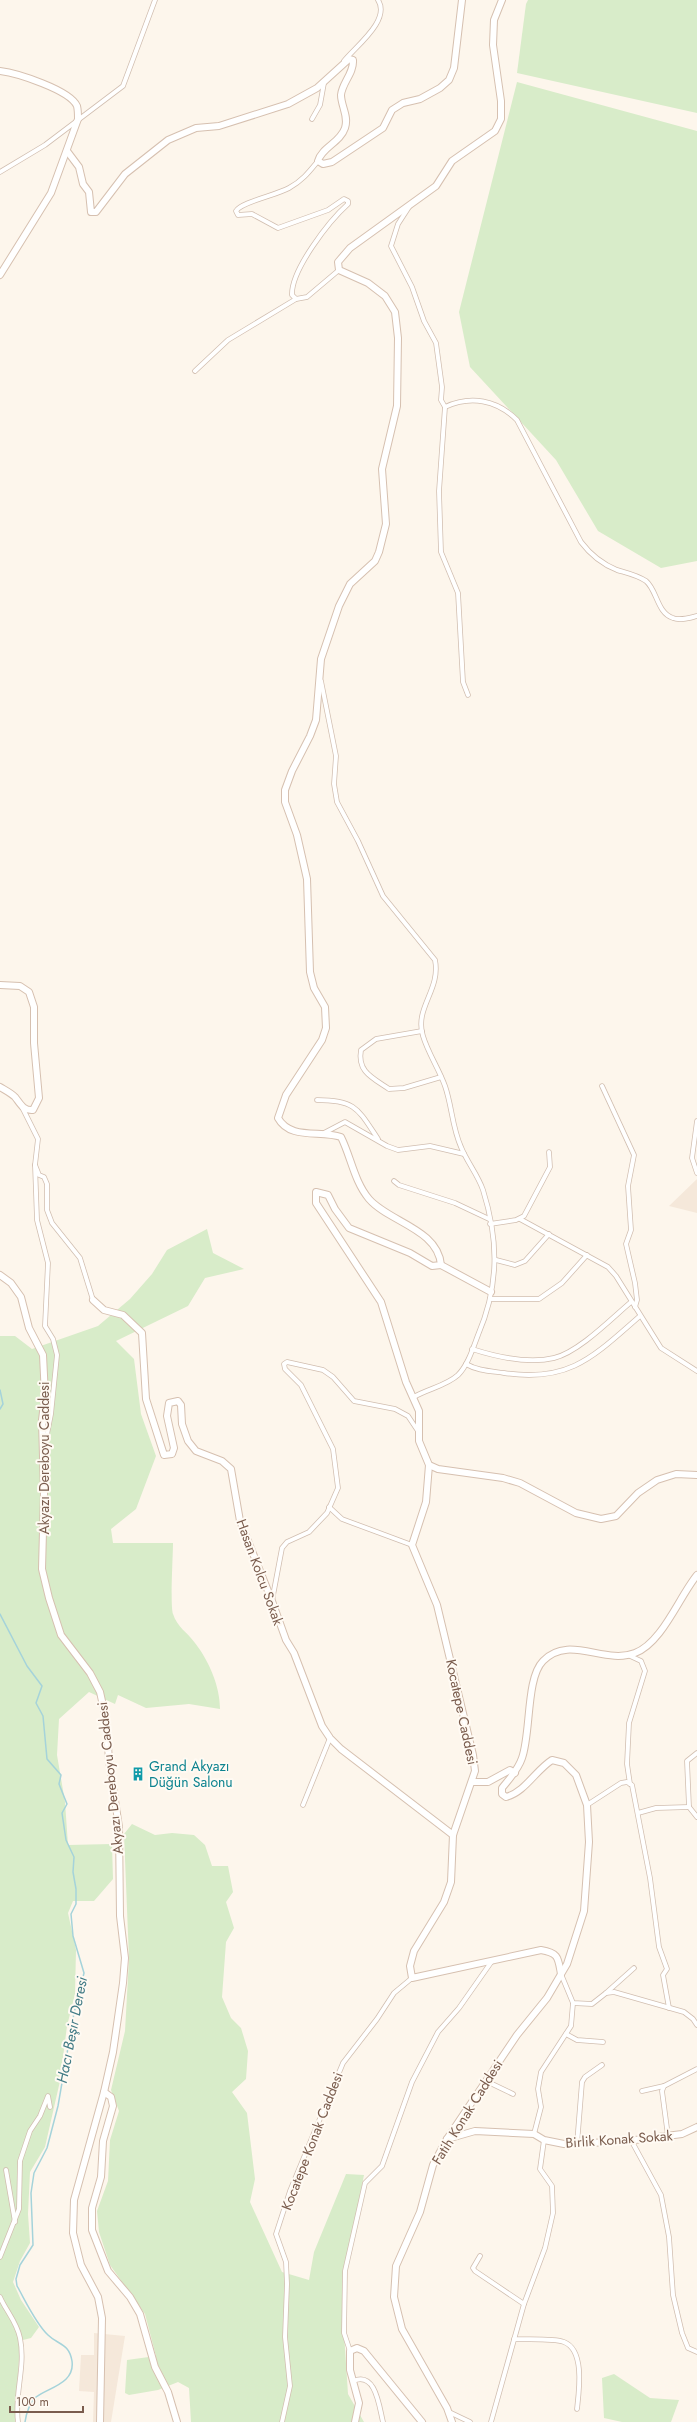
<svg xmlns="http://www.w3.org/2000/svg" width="697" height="2422" font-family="Jost,sans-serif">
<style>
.residential{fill:#f5e8da}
.green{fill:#d8ecc9}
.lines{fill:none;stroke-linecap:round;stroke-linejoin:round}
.stream{stroke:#a5d3da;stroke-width:1.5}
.street-casing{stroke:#d1beb0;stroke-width:5.5}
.secondary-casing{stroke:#d6c0b0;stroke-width:8}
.street{stroke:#fff;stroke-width:4}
.secondary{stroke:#fff;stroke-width:6}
.labels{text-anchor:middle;stroke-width:4;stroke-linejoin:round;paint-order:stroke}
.street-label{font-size:14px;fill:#7a5c4d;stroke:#fffaf3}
.culture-label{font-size:14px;fill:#0d838f;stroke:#fffaf3;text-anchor:start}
.water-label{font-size:15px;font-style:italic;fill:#437c86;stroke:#fffaf3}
</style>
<rect width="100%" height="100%" fill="#fdf6ec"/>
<g class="residential">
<path d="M697,1179V1213L669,1206Z"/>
<path d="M94,2333L125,2336L111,2422H93L94,2392L79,2391L81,2355H94Z"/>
</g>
<g class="green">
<path d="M528,0H697V113L517,73L526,4Z"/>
<path d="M517,82L697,131V561L661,568L598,531L556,460L470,367L459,312Z"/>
<path d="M207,1229L213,1253L244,1269L205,1278L188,1306L116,1341L134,1359L141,1414L156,1456L136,1509L111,1529L113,1543H173C173,1556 170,1605 173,1614C177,1627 188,1633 195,1643C209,1661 220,1686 220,1709L189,1704L146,1708L118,1695L115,1704L89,1692L59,1719L57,1755L65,1802L68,1845L112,1844L113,1879L94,1901H73L68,1913L76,1950L75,1994L67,2026L60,2081L45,2147L30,2172L28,2214L30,2243L20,2261L13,2282L21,2300L39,2327L31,2338L23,2340L20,2344L15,2422H0V1336H15L32,1349L98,1326L130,1299L152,1274L167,1250Z"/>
<path d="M132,1824L155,1835L172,1833L194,1835L205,1845L212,1866H228L233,1892L226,1902L234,1928L226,1942L222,1997L231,2018L241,2028L248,2051L246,2079L232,2092L247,2113L255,2179L250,2202L282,2272L309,2280L314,2252L346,2174L364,2175L345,2271L344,2333L348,2394L364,2422H191L189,2388L178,2382L158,2390L129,2395L125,2393L127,2360L156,2356L145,2314L110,2265L99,2232L97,2211L108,2181L110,2140L119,2111L111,2090L125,2031L129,1959L124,1834Z"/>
<path d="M614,2374L650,2398L679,2400L671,2422H622L604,2418L602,2378Z"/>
</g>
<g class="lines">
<g class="stream">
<path d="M0,1390L3,1404L0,1409"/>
<path d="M0,1614L27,1666L42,1686L36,1703L43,1716L47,1759L61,1775L59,1784L67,1804L62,1813L66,1840L74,1857L73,1872L76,1889V1904L71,1914L73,1936L84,1973L74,2013L58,2106L47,2148L34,2173L31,2193L33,2245L20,2265L16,2279L17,2286C25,2300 36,2324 48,2335C58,2345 69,2343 72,2361C75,2383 50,2387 36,2397C30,2402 26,2414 25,2422"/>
</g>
<g class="street-casing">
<g id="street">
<path d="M344,61C356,46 391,20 378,0"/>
<path d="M312,119L320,105L324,83"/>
<path d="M318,161C309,172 302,181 289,188C277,195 241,202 236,211L238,215L252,214L278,228L328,210L344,199L348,201V204C329,221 291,270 292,295L296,299L307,297L339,270"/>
<path d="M0,172L45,145L123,86L155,0"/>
<path d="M409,207L398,224L391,246L412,287L424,321L436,343L442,387L441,400L445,407L439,491L441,552L458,593L463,682L468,695"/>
<path d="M195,371L228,340L296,299"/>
<path d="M445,407C471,395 497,400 517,420L581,542C590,554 602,564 617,570C627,573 637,575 646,581C657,590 657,613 673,618C680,621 689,618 697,616"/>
<path d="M321,681L336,756L334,784L337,802L358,841L383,896L435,960C441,990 414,1008 423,1036C428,1053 439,1069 445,1086C452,1106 452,1127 461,1147C467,1162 478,1175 483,1190C499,1241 499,1286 478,1335C473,1348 468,1365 458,1375C446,1386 427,1389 414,1397"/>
<path d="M422,1031L376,1039L361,1050C357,1072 373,1078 389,1089L404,1088L441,1077"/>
<path d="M602,1086L634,1155L628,1186L631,1230L626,1244L635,1283L637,1300L635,1307"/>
<path d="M317,1100C356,1100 358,1109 378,1139"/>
<path d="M22,1107L38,1139L35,1165L39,1175L44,1177L47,1184V1210L52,1223L80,1258L93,1300"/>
<path d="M697,1121L692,1158L697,1173"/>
<path d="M324,1133L345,1122L387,1146L398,1150L430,1146L464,1154"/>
<path d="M35,1165L37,1220L48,1263L45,1326L53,1339L57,1355L51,1414L45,1444"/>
<path d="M394,1181L399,1185L455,1203L489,1219"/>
<path d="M520,1219L608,1267L616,1276L661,1348L697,1371"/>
<path d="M490,1224L516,1220L524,1216L550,1167L549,1152"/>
<path d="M496,1260L515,1265L525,1261L549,1234"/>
<path d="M490,1299H539L562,1283L587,1255"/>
<path d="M472,1349C497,1357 529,1364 554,1358C579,1352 612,1318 631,1302"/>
<path d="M466,1364C478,1371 491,1371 504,1373C570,1383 594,1356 640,1316"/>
<path d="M329,1507L342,1519L412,1545"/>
<path d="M272,1601L282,1548L287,1542L309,1532L327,1513L338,1488L333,1449L301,1385L285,1369L284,1364L287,1362L323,1370L333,1377L354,1401L395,1409L408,1416L418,1431"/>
<path d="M628,1655L641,1661L645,1671L629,1723L627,1764L630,1784"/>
<path d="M697,1753L687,1761L689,1807L697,1817"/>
<path d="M303,1805L330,1738"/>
<path d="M587,1805L621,1783L627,1782L632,1785L650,1878L659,1947L667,1969L663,1975L669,2008"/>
<path d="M638,1813L656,1808L689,1807"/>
<path d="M561,1974L573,2003L592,2004L606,1993L614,1992L684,2012L693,2019L697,2025"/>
<path d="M606,1993L634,1968"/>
<path d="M566,2034L577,2040L603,2042"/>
<path d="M486,2081L513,2094"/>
<path d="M642,2091L664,2086"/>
<path d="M534,2134L541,2107L538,2089L541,2072L571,2026L573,2003"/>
<path d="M668,2136L662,2091L664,2086L697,2069"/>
<path d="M631,2140L661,2195L669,2237L673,2295L682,2333L688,2348L697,2352"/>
<path d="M577,2144L582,2082L585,2077L602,2065"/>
<path d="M6,2170L15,2222"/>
<path d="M480,2256L473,2268L475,2271L524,2304"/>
<path d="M0,2257L19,2209L20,2161L30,2131L40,2116L48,2096L50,2107"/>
<path d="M0,2297C6,2311 17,2322 20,2338C26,2367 14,2394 18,2422"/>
<path d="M514,2339C527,2340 553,2338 564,2342C585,2350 579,2391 577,2409"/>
<path d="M350,2351L344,2333L345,2271L365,2183L382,2166L412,2082L438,2032L459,2008L492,1961"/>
<path d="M353,2381C376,2371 379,2406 383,2422"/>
<path d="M449,2412L470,2422"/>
<path d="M282,2422L290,2386L285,2337L287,2284L286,2262L276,2234L290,2191L343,2063L377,2019L394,1993L412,1978"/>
<path d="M491,2422L524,2304L545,2248L553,2213L552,2186L540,2169L544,2140"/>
</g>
</g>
<g class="secondary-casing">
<g id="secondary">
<path d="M502,0L494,20L493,45L501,101V119L495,131L452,161L436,186L350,248L338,262L339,270L368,283L385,296L395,312L398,338L397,406L382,469L386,524L379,552L375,561L350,584L339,606L321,659L316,720L310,736L292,771L285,790V802L297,835L307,879L310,972L314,988L325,1007L326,1028L322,1040L286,1095L278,1118C290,1140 320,1130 341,1137C351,1157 354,1181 369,1199C389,1222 438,1229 441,1265L432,1266L410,1253L349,1228L335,1209L328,1195L316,1192V1203L381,1302L406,1382L419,1411V1441L429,1465L438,1469L503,1478L520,1483L576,1513L601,1519L616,1516L638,1493L657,1480L676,1474L697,1475"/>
<path d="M0,71C17,73 70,90 77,106C78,110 78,115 78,119L51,193L0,275"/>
<path d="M67,151L79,167L83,184L89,192L91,212H96L125,174L168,140L196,128L219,126L288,104L317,88L349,59L353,60C354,73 342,83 341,95C341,106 349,116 345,128C340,143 322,147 318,161L323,164L332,162L383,128L392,110L403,103L420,99L440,88L449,80L454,68L462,0"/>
<path d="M0,985L20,986L29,992L34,1007V1043L39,1098L33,1110C23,1111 20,1103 15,1097C11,1093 5,1090 0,1087"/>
<path d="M441,1265L491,1292"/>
<path d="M0,1275L11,1283L21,1297L29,1328L43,1355L45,1396L42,1420L44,1493L42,1569L49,1598L61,1635L90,1673L100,1692L106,1719L109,1760L119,1827L120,1916L125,1958L123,1983L113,2052L104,2092L74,2200L73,2233L81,2265L98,2297L102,2318L100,2422"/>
<path d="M93,1300L104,1310L123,1315L142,1333L146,1399L164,1455L172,1454L174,1448L167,1416L169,1403L178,1401L181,1405L182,1424L188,1441L196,1451L222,1461L231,1469L240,1521L272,1601L286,1640L294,1653L322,1726L330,1738L341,1749L453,1835"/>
<path d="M429,1465L426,1502L412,1545L437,1605L473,1755L475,1771L453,1835L451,1882L444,1902L414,1951L410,1966L412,1978L541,1950C559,1953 558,1958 561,1974"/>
<path d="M472,1782H488L510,1770L515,1773"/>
<path d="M104,2092L111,2097L113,2106L103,2141L101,2177L92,2208V2230L108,2271L130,2297L140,2314L155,2367L168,2392L177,2422"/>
<path d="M447,2139L475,2131L534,2134L544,2140L564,2144H577L635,2140L682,2134L697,2127"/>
<path d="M355,2422L359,2403L350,2370V2351L357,2348L364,2351L422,2422"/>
<path d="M452,2422L447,2408L402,2329L394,2297L396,2266L420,2212L433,2165L447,2139L517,2035L547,1998L567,1964L584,1911L589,1842L587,1805L576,1775L564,1763L552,1760C536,1770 525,1792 506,1797L502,1794V1788C510,1778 518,1770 522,1758C531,1733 526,1678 543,1661C569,1634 604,1665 635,1653C662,1643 679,1597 697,1575"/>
</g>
</g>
<use href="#street" class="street"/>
<use href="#secondary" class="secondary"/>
</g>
<defs>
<g id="building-bare" transform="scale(1.08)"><path d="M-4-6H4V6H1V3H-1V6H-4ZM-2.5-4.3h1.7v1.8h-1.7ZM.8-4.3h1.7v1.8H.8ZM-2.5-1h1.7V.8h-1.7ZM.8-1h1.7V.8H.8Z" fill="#0f9aa8" stroke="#fffaf3" stroke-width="2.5" paint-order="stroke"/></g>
</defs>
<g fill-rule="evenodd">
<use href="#building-bare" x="138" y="1774"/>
</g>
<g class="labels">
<g class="street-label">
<text transform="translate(44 1458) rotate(-90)" y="5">Akyazı Dereboyu Caddesi</text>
<text transform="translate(260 1572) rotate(70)" y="5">Hasan Kolcu Sokak</text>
<text transform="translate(462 1712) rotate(78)" y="5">Kocatepe Caddesi</text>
<text transform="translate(110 1778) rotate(-96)" y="5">Akyazı Dereboyu Caddesi</text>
<text transform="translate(467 2112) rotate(-58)" y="5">Fatih Konak Caddesi</text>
<text transform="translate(619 2139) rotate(-4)" y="5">Birlik Konak Sokak</text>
<text transform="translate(312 2141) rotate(-69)" y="5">Kocatepe Konak Caddesi</text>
</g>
<g class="culture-label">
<text x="149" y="1771">Grand Akyazı<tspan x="149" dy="16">Düğün Salonu</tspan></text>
</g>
<g class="water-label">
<text transform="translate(72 2030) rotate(-79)" y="5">Hacı Beşir Deresi</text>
</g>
</g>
<path d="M10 2406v6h73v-6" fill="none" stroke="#7a5c4d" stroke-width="2"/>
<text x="16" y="2406" font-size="12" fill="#7a5c4d" stroke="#fffaf3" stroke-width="3" paint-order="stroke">100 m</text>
</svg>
